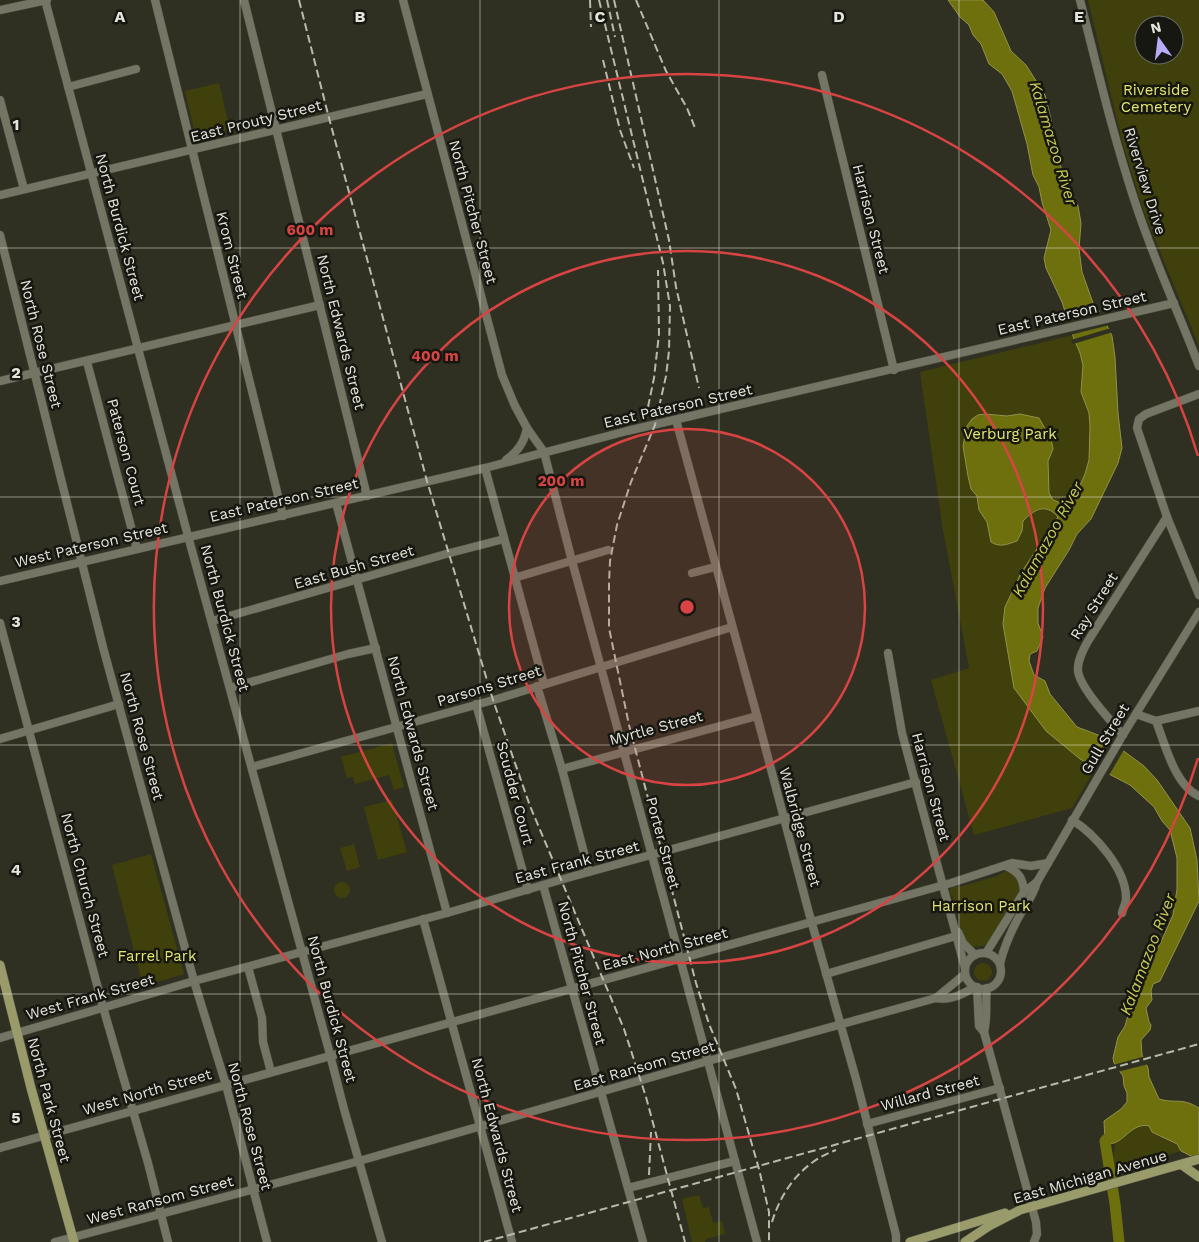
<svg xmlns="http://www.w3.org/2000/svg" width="1199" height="1242" font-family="'Work Sans',sans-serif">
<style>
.green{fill:#3f400b;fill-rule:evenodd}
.water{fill:#6e6f0d;stroke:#92924b}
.pier{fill:#2f3021}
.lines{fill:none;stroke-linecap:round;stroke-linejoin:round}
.river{stroke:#6e6f0d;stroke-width:11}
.minor-casing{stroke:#4d4d41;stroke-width:9}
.major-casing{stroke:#4d4d41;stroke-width:10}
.minor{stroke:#747564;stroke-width:8}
.major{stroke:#9a9b6b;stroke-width:9}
.rail{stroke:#b9b9ae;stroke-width:2;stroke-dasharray:8 4;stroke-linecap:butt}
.grid{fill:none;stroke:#e5e5dc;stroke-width:1;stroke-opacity:0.55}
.ring{fill:none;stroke:#d84443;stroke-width:2.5}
.labels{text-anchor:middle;stroke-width:5;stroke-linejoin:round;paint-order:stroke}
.park-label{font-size:15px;fill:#e3e571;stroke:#171711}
.street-label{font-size:15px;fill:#e5e5dc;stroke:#171711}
.water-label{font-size:16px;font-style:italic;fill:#c9cb55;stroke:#171711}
.grid-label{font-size:16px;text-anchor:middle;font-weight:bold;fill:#e5e5dc;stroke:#171711;stroke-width:5;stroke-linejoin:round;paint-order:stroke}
.centre{fill:#d84443;stroke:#171711;stroke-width:2.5}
.ring-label{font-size:15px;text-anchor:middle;font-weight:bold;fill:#d84443;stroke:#171711;stroke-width:5;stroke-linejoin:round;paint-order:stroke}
</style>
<rect width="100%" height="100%" fill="#2f3021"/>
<g class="green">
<path d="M1088,0H1199V346L1145,215L1123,145ZM1144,25H1174V55H1144Z"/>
<path d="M219,83L230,130L196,138L185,91Z"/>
<path d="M1073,335L1080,353L1083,365L1081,392L1089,413L1090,426L1089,460L1085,474L1078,490L1021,573L1012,590L1005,607L1003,624L1014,688L1046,731L1096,767L1072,808L974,835L931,680L969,668L943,530L920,372Z"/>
<path d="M392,743L404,787L394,790L389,775L355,784L353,777L347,778L341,757Z"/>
<path d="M392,800L407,852L378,860L364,807Z"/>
<path d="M354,844L360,867L347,871L340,848Z"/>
<path d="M151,854L184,974L143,986L112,865Z"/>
<path d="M1006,871C1017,872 1023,882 1020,893L988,942L983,946L973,947C965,943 957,931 960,922L952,896L949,892L950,889L954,886L959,887L997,876Z"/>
<circle cx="342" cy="890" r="8"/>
<circle cx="983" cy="972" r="9"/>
<path d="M1139,1125L1149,1126C1156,1139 1173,1138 1181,1151L1114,1171L1112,1168L1115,1144Z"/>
<path d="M699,1195L703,1208L709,1207L713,1223L722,1221L725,1234L706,1239L705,1242H692L682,1199Z"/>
</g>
<path class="water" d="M948,0H983L994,12L1011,51L1026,65L1045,95L1051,119L1056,152L1066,182L1078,206L1081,223L1079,249L1082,272L1093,303L1102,315L1112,336L1115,357L1118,413L1122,448L1118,463L1091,519L1077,534L1069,550L1045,588L1038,608V623L1043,637L1037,651L1030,654L1029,661L1034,675L1045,681L1050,694L1077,727L1106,738L1144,766L1157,780L1190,828L1197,860L1199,901L1160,981L1153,984L1151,991L1152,1000L1146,1008L1149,1022L1151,1025L1150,1030L1141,1040L1142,1055L1148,1068L1149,1077L1159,1099C1176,1104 1181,1097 1199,1108V1160L1181,1151L1177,1144L1152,1132L1149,1126C1129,1121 1120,1152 1105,1141L1104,1121L1121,1109L1127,1102V1093L1124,1086L1123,1076L1114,1063L1113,1058L1118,1037L1125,1026L1129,1012L1130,999L1160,944L1173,915L1177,889V858L1170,830L1162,821L1154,807L1130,785L1080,759L1046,731L1014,688L1003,624L1005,607L1021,573L1058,517C1045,502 1034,510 1023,521L1022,531L1017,541C1008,544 1000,548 991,542L987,522L979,510L977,496L971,489L968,476L963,446L967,426L972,419L978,415L985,414L1007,416L1020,414L1039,418L1051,439L1053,449L1048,461L1049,493L1053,500L1066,505L1078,490L1085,474L1089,460L1090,426L1089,413L1081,392L1083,365L1080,353L1074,339L1062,302L1046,268L1044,258L1051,230L1042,202L1039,187L1033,175L1027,144L1012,91L1002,74L989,64L981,44L973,35L969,25L960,17Z"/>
<g class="pier">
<path d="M1102,311L1110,325L1070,335L1066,320Z"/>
<path d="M1111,328L1113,332L1073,344L1071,340Z"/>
<path d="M1110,738L1125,748L1108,777L1093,768Z"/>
<path d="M1146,1056L1149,1064L1117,1072L1113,1065Z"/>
</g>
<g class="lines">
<path class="river" d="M1115,1131L1105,1141L1115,1204L1119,1242"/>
<g class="minor-casing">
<g id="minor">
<path d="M45,0L188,536L328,1047L344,1109L382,1242"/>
<path d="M155,0L283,516"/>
<path d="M244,0L367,496"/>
<path d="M403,0L502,375L515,406L527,428L544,452L572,561L757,1242"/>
<path d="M1080,0C1097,67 1113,136 1135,202C1153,258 1178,311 1199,366"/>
<path d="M0,10L47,0"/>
<path d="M822,75L894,370"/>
<path d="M68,87L136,69"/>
<path d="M0,100L24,189"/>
<path d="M0,195L427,94"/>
<path d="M0,235L104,651L194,981L226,1085L267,1242"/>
<path d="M87,362L137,549"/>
<path d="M0,381L320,305"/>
<path d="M1199,394L1146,414L1139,419L1137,428L1167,517L1199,595"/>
<path d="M676,420L757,716L809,913L856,1079L896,1235V1242"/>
<path d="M506,460C518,451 524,443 527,428"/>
<path d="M485,468L544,684"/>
<path d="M336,503L447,913"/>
<path d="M692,573L715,567"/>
<path d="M514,578L608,550"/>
<path d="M0,581L485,468L627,431L1174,303"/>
<path d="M212,621L446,554L504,539"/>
<path d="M0,623L103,1007L148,1163L168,1242"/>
<path d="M888,653L902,733L965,968"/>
<path d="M537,686L562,769L589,872"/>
<path d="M230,688L348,654L376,648"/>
<path d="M476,704L528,890"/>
<path d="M1136,714L1156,721L1199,711"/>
<path d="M1156,721C1165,744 1175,786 1199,796"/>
<path d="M1123,735C1111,721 1080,688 1078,671C1077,661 1083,650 1088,641L1167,517"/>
<path d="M0,739L119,704"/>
<path d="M252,767L497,699L732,627"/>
<path d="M562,769L757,716"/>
<path d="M1072,820C1095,834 1126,869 1126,898C1126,903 1123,908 1122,913"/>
<path d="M1006,866C1019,872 1023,878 1024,892"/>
<path d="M543,885L643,1242"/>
<path d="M423,919L512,1242"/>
<path d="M958,932L963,943L975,955"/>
<path d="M986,953L1024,892L1037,882"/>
<circle cx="983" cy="971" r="18"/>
<path d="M1000,964C1004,946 1012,929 1021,913C1028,902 1034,894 1037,882L1121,738L1199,612"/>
<path d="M248,967L262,1018L263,1042L271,1072"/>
<path d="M826,974L956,936"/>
<path d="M977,987L979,1026L984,1032L1036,1222L1037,1234L1034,1242"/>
<path d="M936,998L965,974"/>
<path d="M984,1032C988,1017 985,1003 987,988"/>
<path d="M0,1038L194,981L447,913L567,878L916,782"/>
<path d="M867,1124L1000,1088"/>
<path d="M0,1148L851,911L951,883L1012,863L1031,866L1048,863"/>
<path d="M628,1188L735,1161"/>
<path d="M55,1242L352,1163L708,1061L936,998C950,1001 963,994 975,987"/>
</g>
</g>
<g class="major-casing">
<g id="major">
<path d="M0,965L31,1088L74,1242"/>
<path d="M1182,1165L1199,1177"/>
<path d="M910,1242L1005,1213"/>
<path d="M965,1242L989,1226L1020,1210L1199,1159"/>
</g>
</g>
<use href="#minor" class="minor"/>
<use href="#major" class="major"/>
<g class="rail">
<path d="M299,0L329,118L427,481L493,700L530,806L624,1029L646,1097L685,1242"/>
<path d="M590,0L591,27"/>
<path d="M599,0L663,263L670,306L669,351L666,376L655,425L631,482L617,525L610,561L609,583V628L629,725L696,983L709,1024L736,1089L759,1169L769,1212V1242"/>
<path d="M607,0L615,37"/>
<path d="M614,0L669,240L676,287L699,388"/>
<path d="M636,0L666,71L687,108L695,128"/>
<path d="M603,60L620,130L634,168"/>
<path d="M648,407L654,378L659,334L658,270"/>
<path d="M649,1175L651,1132"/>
<path d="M772,1222C782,1189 803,1162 836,1150"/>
<path d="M484,1242L1199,1044"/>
</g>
</g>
<path class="grid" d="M240,0V1242M480,0V1242M719,0V1242M959,0V1242M0,248H1199M0,497H1199M0,745H1199M0,994H1199"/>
<circle cx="687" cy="607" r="178" fill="#d84443" fill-opacity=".12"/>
<g class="ring">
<circle cx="687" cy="607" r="178"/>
<circle cx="687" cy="607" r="356"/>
<path d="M1198 758A533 533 0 1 1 1198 456"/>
</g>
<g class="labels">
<g class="park-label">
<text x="1156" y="95">Riverside<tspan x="1156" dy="17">Cemetery</tspan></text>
<text x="1010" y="439">Verburg Park</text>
<text x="981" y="911">Harrison Park</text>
<text x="157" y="961">Farrel Park</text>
</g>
<g class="street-label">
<text transform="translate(256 121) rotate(-14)" y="5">East Prouty Street</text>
<text transform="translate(1145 181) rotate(73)" y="5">Riverview Drive</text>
<text transform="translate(473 212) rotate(75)" y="5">North Pitcher Street</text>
<text transform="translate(871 219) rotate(76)" y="5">Harrison Street</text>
<text transform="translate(120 227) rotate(75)" y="5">North Burdick Street</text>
<text transform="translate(232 255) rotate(76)" y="5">Krom Street</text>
<text transform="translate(1072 313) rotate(-13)" y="5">East Paterson Street</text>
<text transform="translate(341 332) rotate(76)" y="5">North Edwards Street</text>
<text transform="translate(41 344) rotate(76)" y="5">North Rose Street</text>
<text transform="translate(678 406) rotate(-13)" y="5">East Paterson Street</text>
<text transform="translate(126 452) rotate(75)" y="5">Paterson Court</text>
<text transform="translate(284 500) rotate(-13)" y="5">East Paterson Street</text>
<text transform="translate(91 545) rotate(-13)" y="5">West Paterson Street</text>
<text transform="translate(354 567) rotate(-16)" y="5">East Bush Street</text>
<text transform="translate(1094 606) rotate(-58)" y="5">Ray Street</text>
<text transform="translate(225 618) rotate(75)" y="5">North Burdick Street</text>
<text transform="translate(489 686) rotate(-17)" y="5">Parsons Street</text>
<text transform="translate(656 728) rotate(-15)" y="5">Myrtle Street</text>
<text transform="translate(413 733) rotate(75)" y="5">North Edwards Street</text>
<text transform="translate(142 736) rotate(75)" y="5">North Rose Street</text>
<text transform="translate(1105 739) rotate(-59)" y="5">Gull Street</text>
<text transform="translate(931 787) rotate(75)" y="5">Harrison Street</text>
<text transform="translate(515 793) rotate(75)" y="5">Scudder Court</text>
<text transform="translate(800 827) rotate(75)" y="5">Walbridge Street</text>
<text transform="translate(663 843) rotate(75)" y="5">Porter Street</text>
<text transform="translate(577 862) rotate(-15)" y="5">East Frank Street</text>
<text transform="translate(85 885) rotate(75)" y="5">North Church Street</text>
<text transform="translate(665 949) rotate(-15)" y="5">East North Street</text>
<text transform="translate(582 973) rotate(75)" y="5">North Pitcher Street</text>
<text transform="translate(90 997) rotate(-16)" y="5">West Frank Street</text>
<text transform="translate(332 1009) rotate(75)" y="5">North Burdick Street</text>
<text transform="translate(644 1066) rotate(-16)" y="5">East Ransom Street</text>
<text transform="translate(147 1092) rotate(-16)" y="5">West North Street</text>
<text transform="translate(930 1093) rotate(-15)" y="5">Willard Street</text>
<text transform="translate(49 1100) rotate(75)" y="5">North Park Street</text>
<text transform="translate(250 1126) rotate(75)" y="5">North Rose Street</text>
<text transform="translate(497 1135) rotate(75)" y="5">North Edwards Street</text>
<text transform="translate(1090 1177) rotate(-16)" y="5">East Michigan Avenue</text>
<text transform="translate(160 1200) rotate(-15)" y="5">West Ransom Street</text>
</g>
<g class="water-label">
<text transform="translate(1054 143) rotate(73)" y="6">Kalamazoo River</text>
<text transform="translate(1047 539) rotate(-61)" y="6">Kalamazoo River</text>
<text transform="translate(1147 954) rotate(-69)" y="6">Kalamazoo River</text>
</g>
</g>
<g class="grid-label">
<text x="120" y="22">A</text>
<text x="360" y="22">B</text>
<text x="600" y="22">C</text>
<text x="839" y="22">D</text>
<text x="1079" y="22">E</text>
<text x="16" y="130">1</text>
<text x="16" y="378">2</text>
<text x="16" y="627">3</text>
<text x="16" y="875">4</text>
<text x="16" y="1123">5</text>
</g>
<circle cx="687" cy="607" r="8" class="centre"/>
<g class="ring-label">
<text x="310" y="235">600 m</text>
<text x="435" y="361">400 m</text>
<text x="561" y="486">200 m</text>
</g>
<g transform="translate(1159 40) rotate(346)"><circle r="24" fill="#171711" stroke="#696962"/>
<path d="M0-4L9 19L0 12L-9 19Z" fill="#b6acf8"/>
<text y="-8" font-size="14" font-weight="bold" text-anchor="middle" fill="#e5e5dc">N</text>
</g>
</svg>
